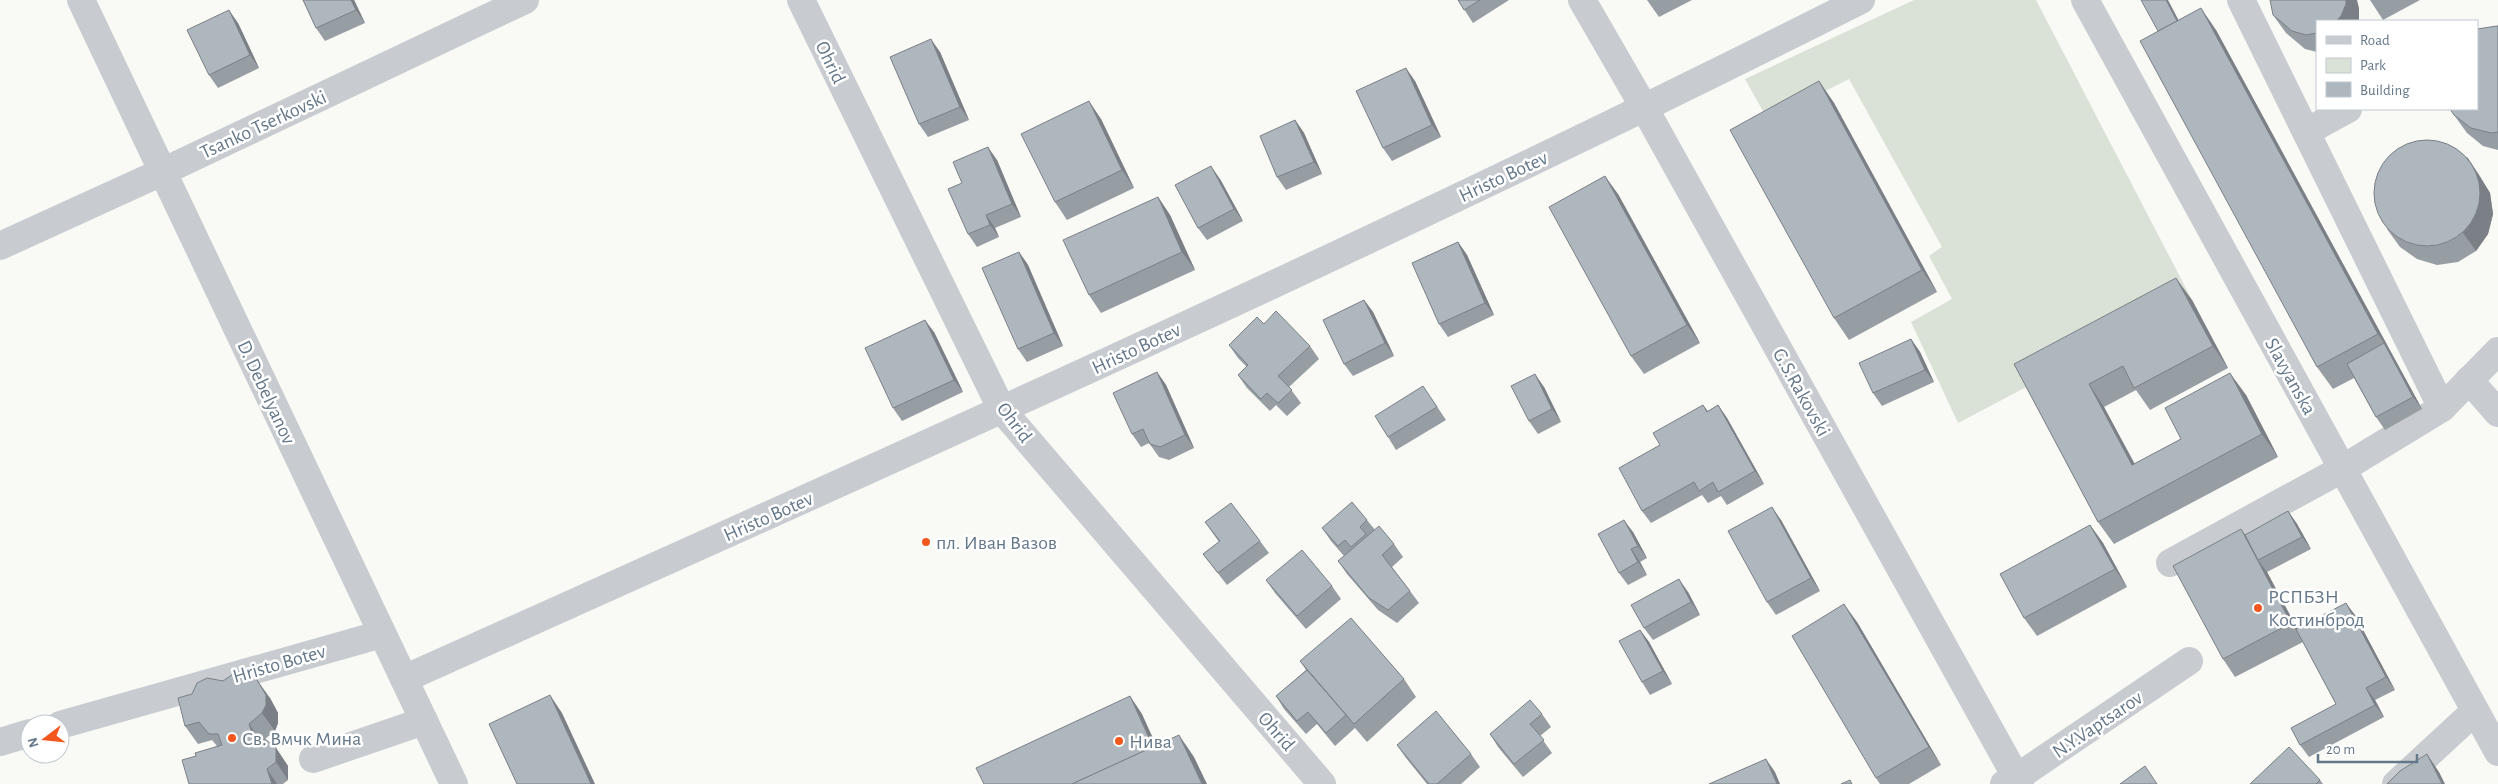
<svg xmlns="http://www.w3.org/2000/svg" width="2498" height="784" font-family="'Alegreya Sans',sans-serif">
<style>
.green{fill:#dae1d7}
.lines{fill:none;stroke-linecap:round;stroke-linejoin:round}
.minor{stroke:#c8ccd0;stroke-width:28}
.wall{fill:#969da3}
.shaded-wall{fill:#7a8085}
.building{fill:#afb7be;stroke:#7a8085}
.poi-dot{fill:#f2581d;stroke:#fff;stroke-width:2}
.labels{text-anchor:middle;stroke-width:5;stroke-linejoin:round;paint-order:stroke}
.street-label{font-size:20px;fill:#65788a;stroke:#fff}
.poi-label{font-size:20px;fill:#65788a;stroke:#fff;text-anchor:start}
</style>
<rect width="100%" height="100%" fill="#f9f9f6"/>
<path class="green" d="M1914,0H2036L2192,300L1958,423L1911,322L1952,299L1929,256L1942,247L1849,79L1768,120L1745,79Z"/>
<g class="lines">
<g class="minor">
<path d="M81,0L454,784"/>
<path d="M801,0L1002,410L1322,784"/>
<path d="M1582,0L1645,109L2020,784"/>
<path d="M2085,0L2498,752"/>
<path d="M2241,0L2442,408"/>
<path d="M2306,132L2348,109"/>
<path d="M0,246L162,172L525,0"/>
<path d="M2469,380L2498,413"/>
<path d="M2170,563L2342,469L2442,408L2498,351"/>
<path d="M404,679C892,460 1382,242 1861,0"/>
<path d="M60,725L382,634"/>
<path d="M0,742L30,733"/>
<path d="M313,759L424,721"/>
<path d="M2004,784L2016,778L2189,661"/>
<path d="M2396,784L2475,711"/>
</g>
</g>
<g class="wall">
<path d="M303,0H354L365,23L325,41L316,28Z"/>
<path d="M1458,0H1509L1473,23Z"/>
<path d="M1647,0H1692L1659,17Z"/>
<path d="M2370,0H2420L2383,20Z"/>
<path d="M2359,8V21H2317V52L2305,49L2286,33L2273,15Z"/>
<path d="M2178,20L2216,30L2422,409L2385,430L2376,417L2354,378L2333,389L2317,367L2158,31Z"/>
<path d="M238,23L259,68L218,88L209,75Z"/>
<path d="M2498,26V150L2483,146L2467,133L2454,115Z"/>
<path d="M940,52L969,120L928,137L919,124Z"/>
<path d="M1415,81L1441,137L1392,161L1383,148Z"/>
<path d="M1819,81L1834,103L1937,292L1849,340L1834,318Z"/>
<path d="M1101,119L1134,188L1067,220L1055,202Z"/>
<path d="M1295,120L1304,133L1322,174L1286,190L1277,177Z"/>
<path d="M2467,157L2479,175L2490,193L2493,214L2488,234L2476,251L2458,262L2437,265L2417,259L2400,247L2387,229Z"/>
<path d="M997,160L1021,217L995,228L999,237L977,247L968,234L962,183Z"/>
<path d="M1220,179L1243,221L1207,240L1198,228Z"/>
<path d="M1618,194L1700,343L1644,374L1631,356Z"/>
<path d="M1158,197L1170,215L1195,270L1101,313L1089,295Z"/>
<path d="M1458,242L1467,255L1494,315L1448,337L1439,324Z"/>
<path d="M1019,252L1028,265L1063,346L1027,362L1018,349Z"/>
<path d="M1364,300L1373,312L1394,356L1353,376L1344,364Z"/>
<path d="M2192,300L2228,368L2150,410L2136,390L2104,407L2135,464L2181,439L2246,395L2278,457L2114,544L2098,522L2014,364Z"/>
<path d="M934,332L963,392L902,421L893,408Z"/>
<path d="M1911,339L1920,352L1934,382L1882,406L1873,393Z"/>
<path d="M1229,345L1310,346L1319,359L1289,387L1301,403L1287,416L1276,405L1270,411L1247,388L1238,375L1247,367L1238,358Z"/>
<path d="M1157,372L1166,385L1194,448L1169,460L1159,457L1149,443L1141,447L1132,434Z"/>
<path d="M1544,387L1561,422L1538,434L1529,421Z"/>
<path d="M1432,399L1446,420L1396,450L1388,437Z"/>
<path d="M1703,405L1708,411L1718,405L1727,418L1764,484L1727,505L1721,496L1708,503L1702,495L1651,523L1642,511L1660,445Z"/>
<path d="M2288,511L2297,524L2311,549L2267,572L2297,629L2355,615L2395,690L2375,700L2384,717L2309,757L2300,745L2336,704L2303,642L2235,677L2223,659L2245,535Z"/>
<path d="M1367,520L1375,530L1394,544L1403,557L1392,567L1419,603L1397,623L1378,610L1347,574L1338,561L1344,556L1331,541L1322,528Z"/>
<path d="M1781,520L1820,591L1776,615L1767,602Z"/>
<path d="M1205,522L1260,541L1269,553L1227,585L1203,554L1219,542Z"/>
<path d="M2090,525L2103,543L2127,587L2037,636L2024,618Z"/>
<path d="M1633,532L1647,558L1640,562L1647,575L1628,585L1619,573Z"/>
<path d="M1266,580L1332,586L1341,599L1306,629L1275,593Z"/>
<path d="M1688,592L1700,615L1653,640L1644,628Z"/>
<path d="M1857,622L1941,765L1909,784H1880L1876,778Z"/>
<path d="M1640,630L1649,642L1672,684L1650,695L1642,682Z"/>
<path d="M1300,661L1404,679L1416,697L1367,742L1355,728L1335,746L1317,724L1306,734L1284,709L1276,696L1306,670Z"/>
<path d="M223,681L270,698L278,713V723L275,731L265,739L276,748L288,766V780L283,784H189L196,756L217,746L212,740L198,744L185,726L192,694Z"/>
<path d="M1542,714L1551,727L1540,736L1552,753L1523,777L1498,747L1490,734Z"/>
<path d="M1397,745L1471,754L1480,767L1461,784H1427L1406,758Z"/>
<path d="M2320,780L2323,784H2250Z"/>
</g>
<g class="shaded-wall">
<path d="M351,0H354L365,23L356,10Z"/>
<path d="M2166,0H2168L2191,44L2182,31Z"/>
<path d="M2346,0H2357L2359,8V21H2336Z"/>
<path d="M2201,8L2216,30L2393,356L2378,334Z"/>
<path d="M229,10L238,23L259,68L250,55Z"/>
<path d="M931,39L940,52L969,120L960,107Z"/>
<path d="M1406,68L1415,81L1441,137L1432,125Z"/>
<path d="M1819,81L1834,103L1937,292L1922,270Z"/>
<path d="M1089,101L1101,119L1134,188L1122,170Z"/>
<path d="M1295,120L1304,133L1322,174L1314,162Z"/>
<path d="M988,147L997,160L1021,217L1012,204Z"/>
<path d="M2467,157L2479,175L2490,193L2493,214L2488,234L2476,251L2463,233Z"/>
<path d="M1211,166L1220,179L1243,221L1234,209Z"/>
<path d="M1605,176L1618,194L1700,343L1687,325Z"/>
<path d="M1158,197L1170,215L1195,270L1182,252Z"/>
<path d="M986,215L995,228L999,237L990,225Z"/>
<path d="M1458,242L1467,255L1494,315L1485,303Z"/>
<path d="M1019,252L1028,265L1063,346L1054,333Z"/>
<path d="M2176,278L2192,300L2228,368L2213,346Z"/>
<path d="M1364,300L1373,312L1394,356L1385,343Z"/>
<path d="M925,320L934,332L963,392L954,380Z"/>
<path d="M1911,339L1920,352L1934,382L1925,370Z"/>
<path d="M2384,343L2393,356L2422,409L2413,397Z"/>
<path d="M1157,372L1166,385L1194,448L1185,435Z"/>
<path d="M2230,373L2246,395L2278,457L2262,434Z"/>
<path d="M1535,374L1544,387L1561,422L1552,409Z"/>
<path d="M2089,384L2104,407L2147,488L2132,465Z"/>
<path d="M1718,405L1727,418L1764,484L1755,471Z"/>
<path d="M1772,507L1781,520L1820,591L1811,578Z"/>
<path d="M2288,511L2297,524L2311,549L2302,537Z"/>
<path d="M1624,520L1633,532L1647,558L1638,546Z"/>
<path d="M2090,525L2103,543L2127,587L2115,569Z"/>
<path d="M2241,529L2254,547L2258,560L2267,572L2304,641L2291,623Z"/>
<path d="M1631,549L1640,562L1647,575L1638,562Z"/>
<path d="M1679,579L1688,592L1700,615L1691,602Z"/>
<path d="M2346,603L2355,615L2395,690L2386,677Z"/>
<path d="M1844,604L1857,622L1941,765L1929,747Z"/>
<path d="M1640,630L1649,642L1672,684L1663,671Z"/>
<path d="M257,680L270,698L278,713V723L275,731L262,713Z"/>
<path d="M2366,688L2375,700L2384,717L2375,705Z"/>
<path d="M550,695L562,713L595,784H591Z"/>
<path d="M1130,696L1142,714L1167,769L1155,751Z"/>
<path d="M249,724L262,742L254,739Z"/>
<path d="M1179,735L1194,757L1207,784H1202Z"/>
<path d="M276,748L288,766V780L276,762Z"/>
<path d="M2427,754L2439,772L2445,784H2442Z"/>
<path d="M1766,759L1775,772L1780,784H1777Z"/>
<path d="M267,769L277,784H272Z"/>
</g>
<g class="building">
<path d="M303,0H351L356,10L316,28Z"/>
<path d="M1458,0H1480L1464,10Z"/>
<path d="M2141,0H2166L2177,21L2158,31Z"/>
<path d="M2270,0H2346V4L2341,16L2336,21H2317V33L2306,35L2292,31L2273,15Z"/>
<path d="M2201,8L2378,334L2317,367L2140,41Z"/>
<path d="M229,10L250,55L209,75L187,30Z"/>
<path d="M2497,26H2498V132L2491,133L2471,128L2454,115L2450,109H2477V29Z"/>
<path d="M931,39L960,107L919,124L890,57Z"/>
<path d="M1406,68L1432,125L1383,148L1356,91Z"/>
<path d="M1819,81L1922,270L1834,318L1730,130Z"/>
<path d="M1089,101L1122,170L1055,202L1021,134Z"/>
<path d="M1295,120L1314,162L1277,177L1260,136Z"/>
<circle cx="2427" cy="193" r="53"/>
<path d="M988,147L1012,204L986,215L990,225L968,234L948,189L962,183L953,162Z"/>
<path d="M1211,166L1234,209L1198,228L1175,185Z"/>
<path d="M1605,176L1687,325L1631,356L1549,207Z"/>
<path d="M1158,197L1182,252L1089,295L1063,240Z"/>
<path d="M1458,242L1485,303L1439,324L1412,263Z"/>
<path d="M1019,252L1054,333L1018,349L982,268Z"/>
<path d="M2176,278L2213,346L2134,388L2123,366L2089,384L2132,465L2181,439L2165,408L2230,373L2262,434L2098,522L2014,364Z"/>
<path d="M1364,300L1385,343L1344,364L1323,320Z"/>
<path d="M1276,311L1310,346L1278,376L1292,390L1278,403L1267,393L1261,399L1238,375L1248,365L1229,345L1257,317L1264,324Z"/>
<path d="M925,320L954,380L893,408L865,348Z"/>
<path d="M1911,339L1925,370L1873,393L1859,363Z"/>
<path d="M2384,343L2413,397L2376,417L2347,364Z"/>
<path d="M1157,372L1185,435L1160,447L1150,444L1143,429L1132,434L1113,393Z"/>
<path d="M1535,374L1552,409L1529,421L1511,386Z"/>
<path d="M1423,386L1437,407L1388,437L1375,416Z"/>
<path d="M1703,405L1707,412L1718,405L1755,471L1718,492L1713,482L1699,491L1694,482L1642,511L1619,468L1660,445L1653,433Z"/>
<path d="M1352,502L1367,520L1360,527L1366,534L1351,547L1345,540L1338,546L1322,528Z"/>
<path d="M1231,503L1260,541L1218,573L1203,554L1220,541L1205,522Z"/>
<path d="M1772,507L1811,578L1767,602L1728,531Z"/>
<path d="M2288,511L2302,537L2258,560L2245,535Z"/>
<path d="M1624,520L1638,546L1631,549L1638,562L1619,573L1598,534Z"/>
<path d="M2090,525L2115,569L2024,618L2000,574Z"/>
<path d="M1379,526L1394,544L1382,555L1410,591L1388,610L1369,598L1338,561Z"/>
<path d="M2241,529L2291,623L2223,659L2173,566Z"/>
<path d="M1302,550L1332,586L1297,616L1266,580Z"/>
<path d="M1679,579L1691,602L1644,628L1631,605Z"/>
<path d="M2346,603L2386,677L2366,688L2375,705L2300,745L2291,728L2336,704L2296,629Z"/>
<path d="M1844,604L1929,747L1876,778L1792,636Z"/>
<path d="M1351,618L1404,679L1354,724L1300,661Z"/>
<path d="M1640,630L1663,671L1642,682L1619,641Z"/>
<path d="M1307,670L1346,715L1326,733L1308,712L1297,721L1276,696Z"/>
<path d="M236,672L251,674L257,680L266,695V705L262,713L249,724L254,739H265L276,748V762L267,769L272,784H189L182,760L196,756L195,753L222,745L218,734H209L199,722L185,726L178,698L192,694L197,683L207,678L223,681Z"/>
<path d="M550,695L591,784H517L489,724Z"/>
<path d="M1130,696L1153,747L1072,784H984L976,768Z"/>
<path d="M1530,700L1542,714L1530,724L1544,740L1514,764L1490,734Z"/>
<path d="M1436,711L1471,754L1437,784H1429L1397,745Z"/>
<path d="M1179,735L1202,784H1072Z"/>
<path d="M2289,747L2320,780L2316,784H2250Z"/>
<path d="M2427,754L2442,784H2387L2400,771Z"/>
<path d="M1766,759L1777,784H1709Z"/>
<path d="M2145,766L2157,784H2120Z"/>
<path d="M1850,780L1852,784H1841Z"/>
</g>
<g class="poi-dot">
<circle cx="926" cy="542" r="5"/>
<circle cx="2258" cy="608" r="5"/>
<circle cx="232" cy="738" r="5"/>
<circle cx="1119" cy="741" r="5"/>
</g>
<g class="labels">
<g class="street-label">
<text transform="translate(831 62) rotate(64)" y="7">Ohrid</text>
<text transform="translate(263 124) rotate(-25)" y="7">Tsanko Tserkovski</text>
<text transform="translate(1503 176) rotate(-25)" y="7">Hristo Botev</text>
<text transform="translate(1136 348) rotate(-25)" y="7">Hristo Botev</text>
<text transform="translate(2291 376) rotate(61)" y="7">Slavyanska</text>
<text transform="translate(267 392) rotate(65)" y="7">D. Debelyanov</text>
<text transform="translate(1802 392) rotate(61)" y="7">G.S.Rakovski</text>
<text transform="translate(1015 422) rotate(53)" y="7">Ohrid</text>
<text transform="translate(768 516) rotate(-24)" y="7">Hristo Botev</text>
<text transform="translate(279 663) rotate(-16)" y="7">Hristo Botev</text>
<text transform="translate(2097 724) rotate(-34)" y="7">N.Y.Vaptsarov</text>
<text transform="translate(1277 731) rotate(49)" y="7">Ohrid</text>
</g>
<g class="poi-label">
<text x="936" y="549">пл. Иван Вазов</text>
<text x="2268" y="603">РСПБЗН<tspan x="2268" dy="23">Костинброд</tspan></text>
<text x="242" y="745">Св. Вмчк Мина</text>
<text x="1129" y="748">Нива</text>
</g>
</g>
<rect x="2316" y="20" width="162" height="90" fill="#ffffff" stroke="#c1c9d0"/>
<rect x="2326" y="36" width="25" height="8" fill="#c8ccd0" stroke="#c1c9d0"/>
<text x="2360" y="45" font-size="15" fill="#65788a">Road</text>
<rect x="2326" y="58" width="25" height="15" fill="#dae1d7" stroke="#c1c9d0"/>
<text x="2360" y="70" font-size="15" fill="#65788a">Park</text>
<rect x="2326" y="82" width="25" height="15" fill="#afb7be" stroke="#c1c9d0"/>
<text x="2360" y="95" font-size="15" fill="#65788a">Building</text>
<g transform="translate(45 739) rotate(254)"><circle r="24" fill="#ffffff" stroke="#c1c9d0"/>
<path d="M0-4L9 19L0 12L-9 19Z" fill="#f2581d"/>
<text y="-8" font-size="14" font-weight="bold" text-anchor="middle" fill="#65788a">N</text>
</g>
<path d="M2318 754v8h99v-8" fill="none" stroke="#65788a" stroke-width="2.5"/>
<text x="2326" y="754" font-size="15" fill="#65788a" stroke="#ffffff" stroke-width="4" paint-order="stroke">20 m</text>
</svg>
